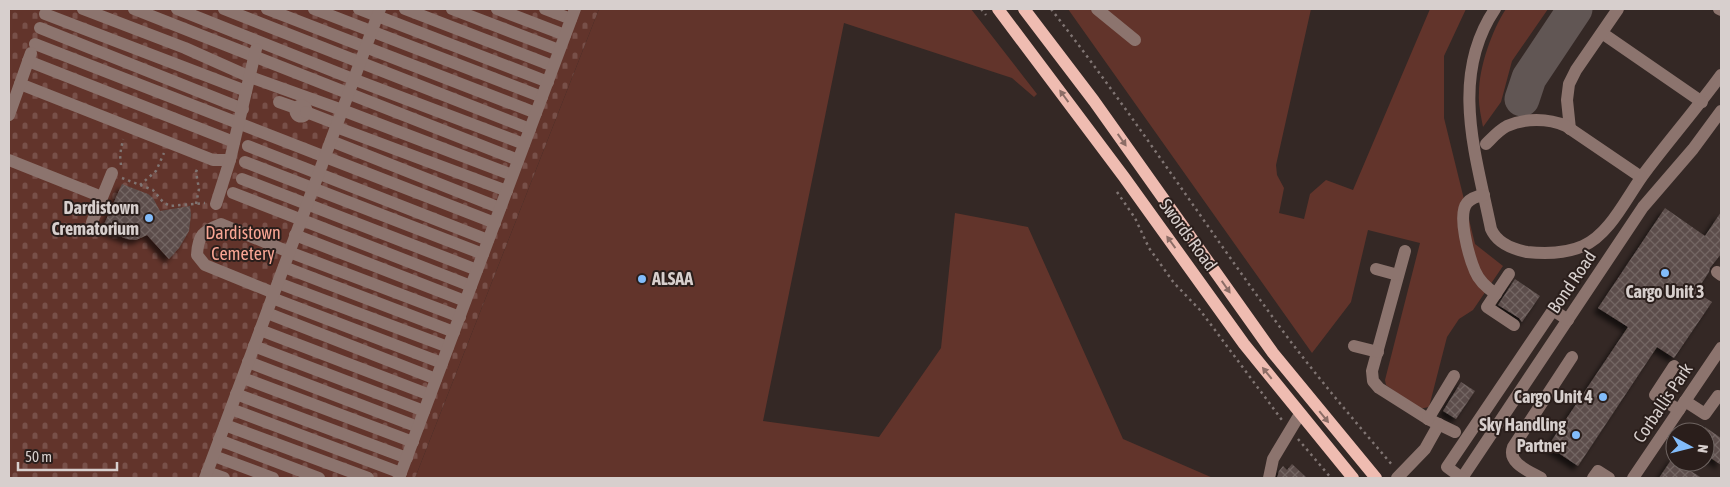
<svg xmlns="http://www.w3.org/2000/svg" width="1730" height="487" font-family="'Asap Condensed',sans-serif">
<style>
.grass{fill:#62342b}
.cemetery{fill:url(#cemetery-stones)}
.lines{fill:none;stroke-linecap:round;stroke-linejoin:round}
.taxiway{stroke:#615654;stroke-width:35}
.building{fill:url(#building-cross-hatch);filter:url(#shadow)}
.path{stroke:#807573;stroke-width:2.5;stroke-dasharray:2.5 4;stroke-linecap:butt}
.minor{stroke:#8c746e;stroke-width:12}
.major{stroke:#efbcb1;stroke-width:12}
.oneway{fill:#8c6d66}
.poi-dot{fill:#82bcfa;stroke:#2a1e1b;stroke-width:2}
.labels{text-anchor:middle;stroke-width:4;stroke-linejoin:round;paint-order:stroke}
.poi-label{font-size:18px;font-weight:bold;fill:#d7cfcd;stroke:#2a1e1b;text-anchor:end}
.park-label{font-size:18px;fill:#f9a694;stroke:#2a1e1b}
.street-label{font-size:18px;fill:#d7cfcd;stroke:#2a1e1b}
</style>
<defs>
<pattern id="cemetery-stones" width="16" height="16" patternUnits="userSpaceOnUse" patternTransform="scale(1.25)"><rect width="16" height="16" fill="#62342b"/><path d="M2 7V4a2 2 0 0 1 4 0v3zM10 15v-3a2 2 0 0 1 4 0v3z" fill="#785049"/></pattern>
<pattern id="building-cross-hatch" width="8" height="8" patternUnits="userSpaceOnUse" patternTransform="scale(1.25)"><rect width="8" height="8" fill="#5c4e4b"/><path d="M0 0l8 8M0 8l8-8" fill="none" stroke="#736664"/></pattern>
<filter id="shadow"><feDropShadow dx="-4.5" dy="4.5" stdDeviation="2.5" flood-color="#0009"/></filter>
</defs>
<rect width="100%" height="100%" fill="#342825"/>
<g class="grass">
<path d="M599,9H971L1037,94L1034,97L1012,78L844,23L763,421L879,437L941,348L955,213L1028,227L1123,439L1213,478H415Z"/>
<path d="M1068,9H1311L1276,165L1277,175L1284,188L1279,213L1304,219L1310,194L1326,180L1353,190L1430,9H1466L1444,56V118L1475,244L1503,266L1473,310L1459,319L1447,337L1429,407L1419,409L1386,385L1385,380L1420,243L1368,230L1351,302L1312,353Z"/>
<path d="M1506,9H1548L1512,61L1501,102L1483,127C1481,116 1478,104 1479,93C1479,67 1492,30 1506,9Z"/>
</g>
<path class="cemetery" d="M9,9H599L415,478H9Z"/>
<g class="lines">
<path class="taxiway" d="M1522,99L1529,78L1575,9"/>
</g>
<g class="building">
<path d="M122,184L148,194L153,198L160,211L190,206L191,215L189,231L179,248L169,259L147,235L136,240L127,239L102,229Z"/>
<path d="M1665,208L1705,236L1721,212V254L1710,268L1709,272L1696,292L1712,302L1674,358L1657,347L1578,466L1548,446L1628,327L1598,308Z"/>
<path d="M1515,279L1540,296L1522,322L1519,318L1498,305Z"/>
<path d="M1461,382L1475,391L1456,419L1443,411Z"/>
<path d="M1705,427L1721,438V465L1705,454Z"/>
<path d="M1675,454V462H1694L1689,470L1702,478H1659Z"/>
<path d="M1292,464L1307,478H1277L1279,471L1283,466L1287,470Z"/>
</g>
<g class="lines">
<g class="path">
<path d="M981,9L986,15"/>
<path d="M1051,9C1129,109 1199,216 1274,319C1311,370 1352,418 1393,466"/>
<path d="M121,165L120,155L123,139"/>
<path d="M122,178L153,190L163,202L170,206L205,203"/>
<path d="M140,185L156,171L164,153"/>
<path d="M1117,192L1135,218L1149,248L1174,283L1200,310L1282,420"/>
<path d="M196,204L199,189L196,172L198,167"/>
<path d="M1298,439L1331,478"/>
</g>
<g class="minor">
<path d="M83,9L185,48L250,77L342,110L512,175"/>
<path d="M134,9L518,160"/>
<path d="M177,9L353,79L524,144"/>
<path d="M224,9L530,129"/>
<path d="M267,9L536,113"/>
<path d="M314,9L542,97"/>
<path d="M359,9L548,82"/>
<path d="M405,9L553,66"/>
<path d="M452,9L559,50"/>
<path d="M497,9L565,35"/>
<path d="M545,9L571,19"/>
<path d="M1097,9L1135,40"/>
<path d="M1495,9C1449,77 1476,155 1491,229C1497,243 1512,249 1527,252C1546,254 1565,254 1583,246C1611,234 1628,194 1646,171C1671,138 1697,108 1721,75"/>
<path d="M1719,9L1721,10"/>
<path d="M45,14L246,91"/>
<path d="M40,28L243,109"/>
<path d="M1602,33L1702,102"/>
<path d="M35,44L495,223"/>
<path d="M28,61L234,142"/>
<path d="M20,84L213,160H230"/>
<path d="M279,102L296,108"/>
<circle cx="301" cy="111" r="5.5"/>
<path d="M306,112L337,124"/>
<path d="M9,115L31,53"/>
<path d="M336,127L507,191"/>
<path d="M1570,129L1567,100L1569,84L1576,70L1618,9"/>
<path d="M331,141L500,208"/>
<path d="M1486,144C1492,138 1499,130 1507,126C1525,118 1548,118 1566,126L1641,177"/>
<path d="M248,146L488,240"/>
<path d="M9,160L102,197"/>
<path d="M245,162L483,254"/>
<path d="M242,179L477,270"/>
<path d="M233,193L471,286"/>
<path d="M1484,195C1478,196 1471,198 1467,203C1457,215 1469,257 1475,271C1479,281 1487,288 1496,294"/>
<path d="M216,204L230,160L256,49"/>
<path d="M92,222L112,173"/>
<path d="M295,235L465,301"/>
<path d="M1405,251L1372,371L1373,381L1379,388L1428,419L1455,432"/>
<path d="M284,267L454,332"/>
<path d="M1376,269L1398,275"/>
<path d="M1717,272L1721,275"/>
<path d="M1509,274L1487,307L1514,325"/>
<path d="M278,283L448,347"/>
<path d="M274,293L205,265L197,255C198,235 203,231 221,224L289,252L460,317"/>
<path d="M272,298L442,363"/>
<path d="M267,313L436,379"/>
<path d="M260,330L430,395"/>
<path d="M254,346L424,411"/>
<path d="M1354,346L1378,352"/>
<path d="M248,362L418,427"/>
<path d="M1674,366L1655,395L1679,410"/>
<path d="M243,378L413,442"/>
<path d="M236,394L407,458"/>
<path d="M1685,401L1705,414L1718,396"/>
<path d="M231,409L401,473"/>
<path d="M1428,419L1454,376"/>
<path d="M225,425L368,478"/>
<path d="M219,440L319,478"/>
<path d="M214,456L273,478"/>
<path d="M207,472L224,478"/>
<path d="M205,478L380,9"/>
<path d="M399,478L575,9"/>
<path d="M1269,478L1273,459L1300,414"/>
<path d="M1397,478L1425,449L1439,424"/>
<path d="M1462,478L1643,207L1693,149L1721,111"/>
<path d="M1462,478L1447,467L1553,310L1568,320"/>
<path d="M1541,478C1529,471 1507,463 1513,447L1572,357"/>
<path d="M1593,478L1598,471L1609,478"/>
<path d="M1633,478L1721,348"/>
</g>
<g class="major">
<path d="M998,9L1124,177L1244,344L1353,478"/>
<path d="M1024,9L1094,101L1273,353L1376,478"/>
</g>
</g>
<defs><path id="oneway-solid" d="M-6-.8H1V-3.2L6.5 0L1 3.2V.8H-6Z" transform="scale(1.25)"/></defs>
<g class="oneway">
<use href="#oneway-solid" transform="translate(1064 96) rotate(-126)"/>
<use href="#oneway-solid" transform="translate(1122 140) rotate(55)"/>
<use href="#oneway-solid" transform="translate(1171 242) rotate(-126)"/>
<use href="#oneway-solid" transform="translate(1226 287) rotate(55)"/>
<use href="#oneway-solid" transform="translate(1267 373) rotate(-129)"/>
<use href="#oneway-solid" transform="translate(1324 417) rotate(51)"/>
</g>
<g class="poi-dot">
<circle cx="149" cy="218" r="5"/>
<circle cx="1665" cy="273" r="5"/>
<circle cx="642" cy="279" r="5"/>
<circle cx="1603" cy="397" r="5"/>
<circle cx="1576" cy="435" r="5"/>
</g>
<g class="labels">
<g class="poi-label">
<text x="139" y="214">Dardistown<tspan x="139" dy="21">Crematorium</tspan></text>
<text x="652" y="285" text-anchor="start">ALSAA</text>
<text x="1665" y="298" text-anchor="middle">Cargo Unit 3</text>
<text x="1593" y="403">Cargo Unit 4</text>
<text x="1566" y="431">Sky Handling<tspan x="1566" dy="21">Partner</tspan></text>
</g>
<g class="park-label">
<text x="243" y="239">Dardistown<tspan x="243" dy="21">Cemetery</tspan></text>
</g>
<g class="street-label">
<text transform="translate(1188 235) rotate(54)" y="6">Swords Road</text>
<text transform="translate(1572 282) rotate(-56)" y="6">Bond Road</text>
<text transform="translate(1663 403) rotate(-56)" y="6">Corballis Park</text>
</g>
</g>
<rect width="1730" height="487" fill="none" stroke="#d7cfcd" stroke-width="20"/>
<g transform="translate(1690 447) rotate(97)"><circle r="24" fill="#2a1e1b" stroke="#6f6562"/>
<path d="M0-4L9 19L0 12L-9 19Z" fill="#82bcfa"/>
<text y="-8" font-size="14" font-weight="bold" text-anchor="middle" fill="#d7cfcd">N</text>
</g>
<path d="M18 462v8h99v-8" fill="none" stroke="#d7cfcd" stroke-width="2.5"/>
<text x="25" y="462" font-size="15" fill="#d7cfcd" stroke="#2a1e1b" stroke-width="4" paint-order="stroke">50 m</text>
</svg>
